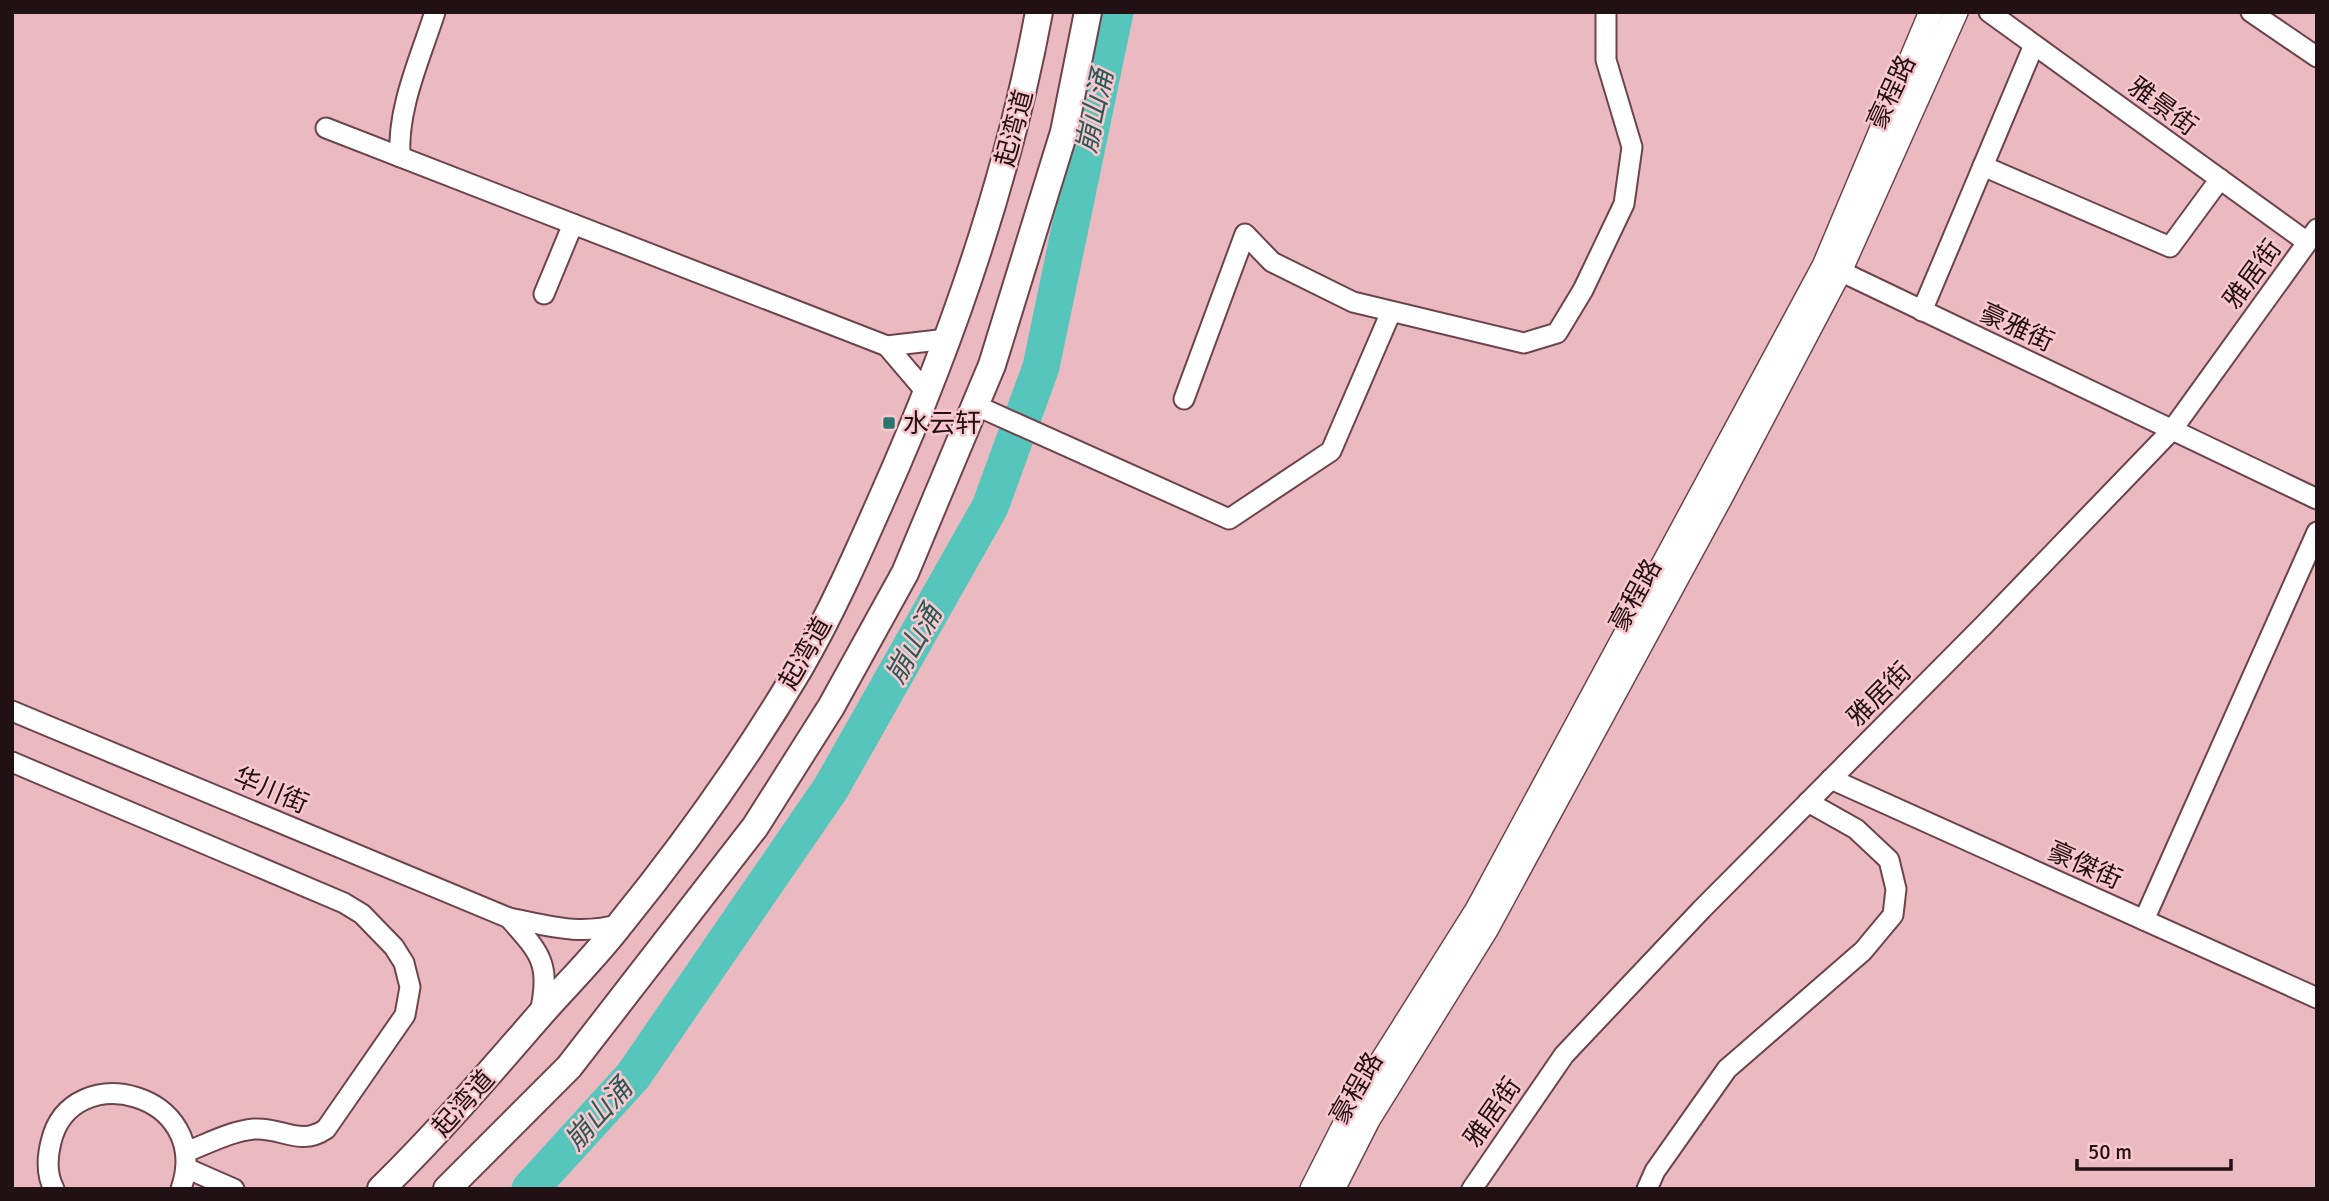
<svg xmlns="http://www.w3.org/2000/svg" width="2329" height="1201" font-family="Signika,'Noto Sans SC',sans-serif">
<style>
.lines{fill:none;stroke-linecap:round;stroke-linejoin:round}
.river{stroke:#56c6bd;stroke-width:37}
.minor-casing{stroke:#6d444b;stroke-width:23}
.tertiary-casing{stroke:#6d444b;stroke-width:26}
.secondary-casing{stroke:#6d444b;stroke-width:30}
.minor{stroke:#fff;stroke-width:19}
.tertiary{stroke:#fff;stroke-width:23}
.secondary{stroke:#fff;stroke-width:26}
.poi-dot{fill:#2c756f;stroke:#f9c7ce;stroke-width:2.5}
.labels{text-anchor:middle;stroke-width:5;stroke-linejoin:round;paint-order:stroke}
.street-label{font-size:26px;fill:#221114;stroke:#f9c7ce}
.poi-label{font-size:26px;fill:#221114;stroke:#f9c7ce;text-anchor:start}
.water-label{font-size:28px;font-style:italic;fill:#2a5a56;stroke:#f9c7ce}
</style>
<rect width="100%" height="100%" fill="#ebbac1"/>
<g class="lines">
<path class="river" d="M530,1189L633,1076L831,788L990,507L1041,367L1115,12"/>
<g class="minor-casing">
<g id="minor">
<path d="M1989,12L2307,242"/>
<path d="M2251,12L2317,57"/>
<path d="M326,128L887,346L947,339"/>
<path d="M400,157C397,108 420,59 435,12"/>
<path d="M1983,166L2170,247L2220,179"/>
<path d="M1840,271L2317,499"/>
<path d="M544,294L573,224"/>
<path d="M1922,311L2034,45"/>
<path d="M887,346L927,393"/>
<path d="M1184,399L1245,234L1272,262L1353,302L1524,343L1557,333L1583,290L1624,204L1632,147L1606,60V12"/>
<path d="M975,405L1229,519L1331,451L1391,312"/>
<path d="M12,711L509,918C550,926 579,936 621,924"/>
<path d="M12,762L344,903L362,914L394,947L404,963L410,987L405,1015L326,1129C300,1147 282,1127 254,1129C231,1131 207,1144 186,1152"/>
<path d="M1831,779L2317,998"/>
<path d="M509,918C541,954 551,964 540,1013"/>
<path d="M2144,920L2317,532"/>
<path d="M186,1168L234,1189"/>
<path d="M54,1189C46,1174 47,1158 51,1142C71,1056 214,1093 181,1189"/>
<path d="M1472,1189L1564,1055L1702,909L1984,625L2172,430L2317,229"/>
<path d="M1647,1189L1655,1171L1727,1069L1863,951L1893,915L1896,889L1889,860L1856,829L1808,802"/>
</g>
</g>
<g class="tertiary-casing">
<g id="tertiary">
<path d="M1312,1189L1356,1102L1477,910L1824,266L1931,12"/>
<path d="M1333,1189L1368,1120L1486,930L1722,495L1840,271L1956,12"/>
</g>
</g>
<g class="secondary-casing">
<g id="secondary">
<path d="M381,1189C437,1134 488,1075 539,1016C566,985 596,956 621,923C685,844 747,757 799,669C831,614 857,555 883,496C952,341 1008,179 1039,12"/>
<path d="M447,1189L569,1067L755,827L831,707L905,573L992,365L1064,132L1088,12"/>
</g>
</g>
<use href="#minor" class="minor"/>
<use href="#tertiary" class="tertiary"/>
<use href="#secondary" class="secondary"/>
</g>
<rect class="poi-dot" x="882" y="416" width="14" height="14" rx="3.5"/>
<g class="labels">
<g class="street-label">
<text transform="translate(1891 92) rotate(-65)" y="9">豪程路</text>
<text transform="translate(2163 106) rotate(36)" y="9">雅景街</text>
<text transform="translate(1014 128) rotate(-75)" y="9">起湾道</text>
<text transform="translate(2252 274) rotate(-54)" y="9">雅居街</text>
<text transform="translate(2017 327) rotate(25)" y="9">豪雅街</text>
<text transform="translate(1635 595) rotate(-61)" y="9">豪程路</text>
<text transform="translate(805 653) rotate(-60)" y="9">起湾道</text>
<text transform="translate(1879 694) rotate(-45)" y="9">雅居街</text>
<text transform="translate(271 790) rotate(23)" y="9">华川街</text>
<text transform="translate(2085 865) rotate(24)" y="9">豪傑街</text>
<text transform="translate(1356 1088) rotate(-60)" y="9">豪程路</text>
<text transform="translate(463 1103) rotate(-48)" y="9">起湾道</text>
<text transform="translate(1492 1112) rotate(-55)" y="9">雅居街</text>
</g>
<g class="poi-label">
<text x="903" y="432">水云轩</text>
</g>
<g class="water-label">
<text transform="translate(1094 111) rotate(-78)" y="10">崩山涌</text>
<text transform="translate(913 644) rotate(-61)" y="10">崩山涌</text>
<text transform="translate(598 1114) rotate(-48)" y="10">崩山涌</text>
</g>
</g>
<rect width="2329" height="1201" fill="none" stroke="#221114" stroke-width="28"/>
<path d="M2077 1159v10h154v-10" fill="none" stroke="#221114" stroke-width="3.5"/>
<text x="2088" y="1159" font-size="21" fill="#221114" stroke="#f9c7ce" stroke-width="5" paint-order="stroke">50 m</text>
</svg>
